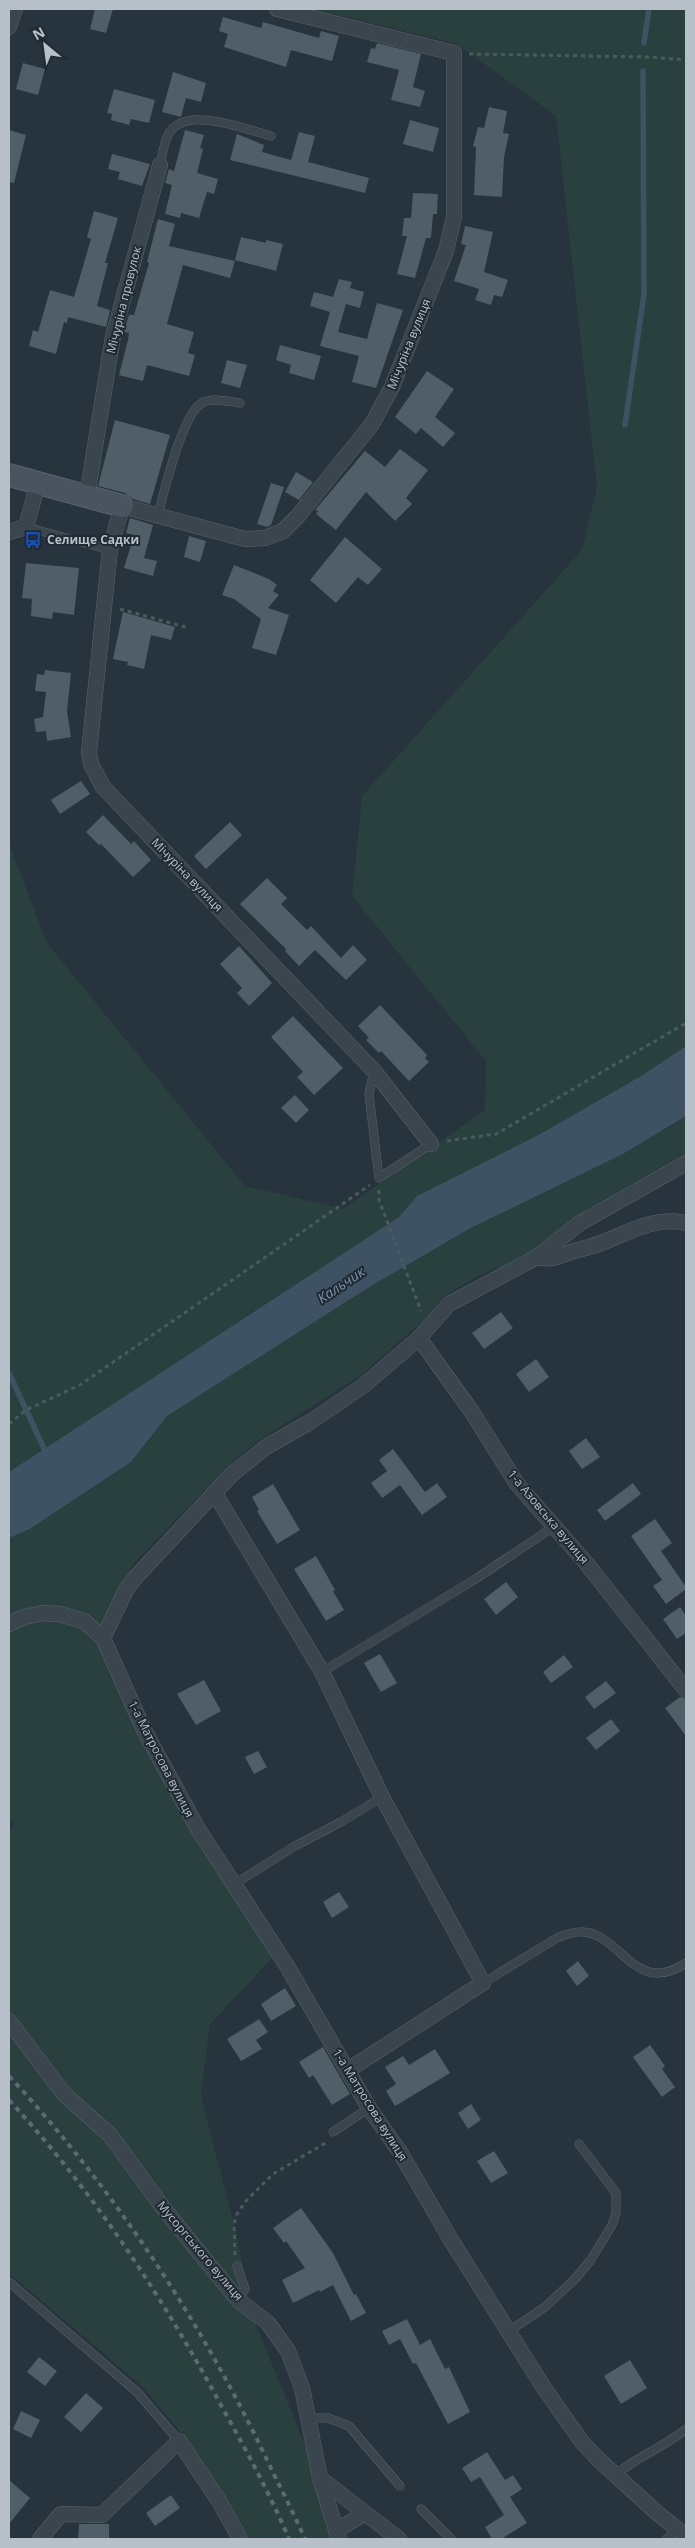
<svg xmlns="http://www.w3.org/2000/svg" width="695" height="2548" font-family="'Open Sans',sans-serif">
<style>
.green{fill:#2a403f}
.water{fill:#3f5264}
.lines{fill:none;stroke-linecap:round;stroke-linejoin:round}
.stream{stroke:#3f5264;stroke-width:5.5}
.building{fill:#505e68}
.lane-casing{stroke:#59636b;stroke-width:9}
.street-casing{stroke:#59636b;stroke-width:16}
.secondary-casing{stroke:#59636b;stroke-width:24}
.path{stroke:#495c5d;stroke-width:3;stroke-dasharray:4 4;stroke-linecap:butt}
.lane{stroke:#3b454e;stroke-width:8}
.street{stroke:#3b454e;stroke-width:15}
.secondary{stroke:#4a5460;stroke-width:22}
.rail{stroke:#5e6974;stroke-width:4;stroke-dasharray:5 5;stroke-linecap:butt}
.labels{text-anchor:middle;stroke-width:4;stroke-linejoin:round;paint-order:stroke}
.street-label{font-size:12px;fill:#b7c0c8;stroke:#202a33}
.poi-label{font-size:12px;font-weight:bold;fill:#b7c0c8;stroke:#202a33;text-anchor:start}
.water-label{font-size:14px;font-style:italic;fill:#7b93a9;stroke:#202a33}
</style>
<rect width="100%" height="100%" fill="#27333d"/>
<g class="green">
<path d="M314,9H686V1046L641,1076L542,1133L417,1196L399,1217L9,1472V844L47,943L245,1186L343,1209L485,1110L486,1061L352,896L362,796L582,550L597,488L556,116L457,44Z"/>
<path d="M686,1116V1153L585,1210L562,1240L476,1277L443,1297L424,1320L361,1375L258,1441L234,1460L135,1562L122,1582L105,1638L195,1825L276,1954L210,2024L201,2096L237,2236L250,2310L316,2472L341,2539H249L226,2499L185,2438L144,2388L10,2274L9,2276V1834L14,1825L9,1819V1538L28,1530L131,1462L167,1416L371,1286L469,1229L623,1154Z"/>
</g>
<path class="water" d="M686,1046V1116L623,1154L469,1229L371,1286L167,1416L131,1462L28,1530L9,1538V1472L399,1217L417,1196L542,1133L641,1076Z"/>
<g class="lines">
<g class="stream">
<path d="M644,43L649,9"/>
<path d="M625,425L644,294L643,71"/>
<path d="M9,1373L47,1455"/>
</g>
</g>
<g class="building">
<path d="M95,9H113L106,33L90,29Z"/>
<path d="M223,17L261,28L263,22L319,38L321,31L339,36L332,61L291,50L286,67L224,47L228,34L219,31Z"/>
<path d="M377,43L421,54L413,87L425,91L420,107L391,100L399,70L367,62L371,48L375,49Z"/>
<path d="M23,63L45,69L38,95L16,89Z"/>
<path d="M173,72L206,83L201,102L186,98L181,117L162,112Z"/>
<path d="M114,89L155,100L149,123L131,119L129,125L111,120L112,114L107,113Z"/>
<path d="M489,107L507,111L503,133L509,134L504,157L502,197L474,195L476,147L473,146L478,127L484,128Z"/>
<path d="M410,120L439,128L433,152L403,144Z"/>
<path d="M9,130L26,135L14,183L9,182Z"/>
<path d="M185,130L204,135L200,148L203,149L197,173L218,179L214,194L207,192L199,218L181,213L180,218L165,214L172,185L165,183L169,169L174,171Z"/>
<path d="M299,132L315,136L308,162L369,178L365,193L230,160L237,134L264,145L262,152L291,160Z"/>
<path d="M112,154L150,164L142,186L118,179L120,172L108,169Z"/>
<path d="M413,193L438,194L437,214H433L431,238H426L415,278L397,274L407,236H402L404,218H411Z"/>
<path d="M94,211L118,218L105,263H108L97,306L110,310L106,327L68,317L67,323L64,322L56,354L29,346L33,330L38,332L50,290L74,297L91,239L87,237Z"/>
<path d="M158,219L175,224L169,246L235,261L230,278L183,265L167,324L194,332L188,353L195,355L189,376L147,365L143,381L119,375L128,340L129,333L124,332L129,315H134L149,263L147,262Z"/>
<path d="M465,226L493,232L484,272L508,280L502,297L494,295L491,305L475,300L479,289L454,281L466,245L461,244Z"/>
<path d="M241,237L266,243V240L283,244L276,271L235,260Z"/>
<path d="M339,279L352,282L350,288L364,292L360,308L346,304L338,332L367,339L377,303L403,310L376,388L352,382L359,356L320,346L330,312L310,306L314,292L333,297Z"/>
<path d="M280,345L321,356L314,380L289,373L291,365L276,360Z"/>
<path d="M227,360L247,365L240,388L221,383Z"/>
<path d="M427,371L454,389L435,417L455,433L443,447L421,428L416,434L395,417Z"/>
<path d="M115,420L170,435L150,504L133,499L125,493L98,486Z"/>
<path d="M400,449L428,470L406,498L412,504L395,521L366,492L336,530L316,514L318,511L315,510L365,451L385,467Z"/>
<path d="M296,472L313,482L299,500L285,492Z"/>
<path d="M271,483L284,487L271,525L267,527L257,524Z"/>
<path d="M130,518L153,525L144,558L157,561L153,576L124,568L134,535L126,533Z"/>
<path d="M189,536L206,541L200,562L184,557Z"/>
<path d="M345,537L382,569L368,585L358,577L336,603L310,580Z"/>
<path d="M26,563L79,568L74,615L53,612L52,619L31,616L32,599L22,598Z"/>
<path d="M234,565L269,579L277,585L273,591L279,595L268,608L289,615L276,655L252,648L261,619L234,599L222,595Z"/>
<path d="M123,612L175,627L171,640L151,635L144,669L127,665L128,662L113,659Z"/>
<path d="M45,670L71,673L67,711L71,737L47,741L46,731L36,732L34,719L43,717L46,692L35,691L37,674L44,675Z"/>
<path d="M81,781L90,794L60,814L51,800Z"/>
<path d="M103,815L131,844L134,841L151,860L133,877L101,844L99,845L86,832Z"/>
<path d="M230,822L242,835L206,869L194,856Z"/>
<path d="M267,878L287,898L281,904L307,930L311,926L341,958L353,945L367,960L346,980L315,950L299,966L285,951L286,949L240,904Z"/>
<path d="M239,946L272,983L249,1006L237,993L242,988L220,964Z"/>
<path d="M380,1005L427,1055L425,1058L429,1062L409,1081L381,1051L379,1053L366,1040L369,1038L358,1026Z"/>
<path d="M293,1016L343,1068L314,1095L297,1077L303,1072L271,1037Z"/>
<path d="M295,1095L309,1110L296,1123L281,1108Z"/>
<path d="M501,1312L513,1328L484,1349L472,1333Z"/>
<path d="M536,1359L549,1377L529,1392L516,1374Z"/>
<path d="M586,1438L600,1457L582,1469L569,1451Z"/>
<path d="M393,1449L425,1492L437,1483L447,1497L422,1515L400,1485L382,1498L371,1483L387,1471L379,1460Z"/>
<path d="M633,1483L641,1494L605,1521L597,1510Z"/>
<path d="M273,1484L300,1530L277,1544L257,1511L259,1510L252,1497Z"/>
<path d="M655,1519L672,1543L661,1551L686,1587V1589L666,1604L653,1586L662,1580L631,1536Z"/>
<path d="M316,1556L335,1590L333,1591L344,1610L326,1621L294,1569Z"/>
<path d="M506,1582L518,1597L496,1615L484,1599Z"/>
<path d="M680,1607L686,1616V1633L677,1639L663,1619Z"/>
<path d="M380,1654L397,1683L381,1692L364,1663Z"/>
<path d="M564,1655L573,1667L551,1683L543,1672Z"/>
<path d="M204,1680L221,1711L196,1725L177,1694Z"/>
<path d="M606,1681L616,1693L594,1709L585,1697Z"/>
<path d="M680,1697L686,1699V1736L665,1708Z"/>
<path d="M611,1719L620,1731L596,1750L586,1738Z"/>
<path d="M258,1751L267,1767L254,1774L245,1757Z"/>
<path d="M339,1892L349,1907L332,1918L323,1902Z"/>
<path d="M578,1961L589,1976L577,1986L566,1971Z"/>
<path d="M285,1988L296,2006L271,2021L261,2004Z"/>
<path d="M259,2019L268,2032L256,2040L262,2049L241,2061L227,2039Z"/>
<path d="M650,2045L665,2066L662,2069L675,2087L662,2097L633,2057Z"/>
<path d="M323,2047L350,2094L332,2105L313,2075L309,2078L299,2062Z"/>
<path d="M435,2049L450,2073L395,2106L386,2091L396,2084L385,2067L403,2056L409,2065Z"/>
<path d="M471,2104L481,2120L468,2129L458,2113Z"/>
<path d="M494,2151L508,2173L491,2183L477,2161Z"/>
<path d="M301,2208L333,2253L354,2295L356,2294L366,2313L351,2321L333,2285L320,2292L319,2290L293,2303L282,2280L305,2268L286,2241L284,2243L273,2228Z"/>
<path d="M407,2319L420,2345L430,2339L445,2369L449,2367L470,2412L448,2424L416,2363L413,2364L400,2339L389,2345L382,2331Z"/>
<path d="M39,2357L57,2371L45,2386L27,2372Z"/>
<path d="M630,2360L647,2388L621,2404L604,2376Z"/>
<path d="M86,2393L103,2408L81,2432L64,2417Z"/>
<path d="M21,2411L40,2420L31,2438L13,2429Z"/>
<path d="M487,2452L505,2480L513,2475L522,2489L510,2497L527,2523L501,2539H492L485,2527L504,2515L480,2477L471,2482L462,2468Z"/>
<path d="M9,2480L30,2498L9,2524Z"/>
<path d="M171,2495L180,2508L155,2526L146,2513Z"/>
<path d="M79,2524H109V2539H78Z"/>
</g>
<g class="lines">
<g class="lane-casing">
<g id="lane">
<path d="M160,165C162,156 164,143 168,135C184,104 245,129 271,136"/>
<path d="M158,515C164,492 182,414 202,403C212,397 230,402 240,403"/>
<path d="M26,527L110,550"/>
<path d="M374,1071L369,1094L379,1178L431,1144"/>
<path d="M322,1672L474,1580L555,1526"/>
<path d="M233,1885L295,1846L341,1822L382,1797"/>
<path d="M483,1983L557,1938C565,1935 575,1931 584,1932C622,1935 635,1997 686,1963"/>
<path d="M333,2132L369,2108"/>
<path d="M237,2266L245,2289L238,2300"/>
<path d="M9,2282L137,2392L179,2441"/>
<path d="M509,2331L545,2307L574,2280L590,2261L612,2225L616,2213V2193L579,2144"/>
<path d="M307,2418H328L349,2426L400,2486"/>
<path d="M615,2475C637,2457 664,2447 686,2429"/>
<path d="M421,2509L451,2539"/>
<path d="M666,2539L678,2530"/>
</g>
</g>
<g class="street-casing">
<g id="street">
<path d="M277,9L454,53V217L446,251L392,387L372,424L298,516L283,531L265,538L245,539L122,506L110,550L89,752L91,764L103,787L374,1071L431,1144"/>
<path d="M9,27L15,9"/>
<path d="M87,496L113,336L160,165"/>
<path d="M9,532L26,527L38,483"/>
<path d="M537,1257C549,1261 560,1256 571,1252C581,1249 591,1247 601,1243C630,1232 654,1216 686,1223"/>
<path d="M419,1338L472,1412L517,1484L587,1564L686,1690"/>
<path d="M214,1492L322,1672L382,1797L483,1983L348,2070"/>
<path d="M9,1624L24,1617L43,1613L59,1614L84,1621L103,1638L144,1730L198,1829L287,1966L369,2108L400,2152L451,2240L544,2388L582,2442L599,2460L656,2512L686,2536"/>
<path d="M103,1638L126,1590L134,1579L232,1474L266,1447L310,1422L363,1386L419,1338L449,1304L537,1257L580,1223L686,1163"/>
<path d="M9,2021L64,2094L110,2135L164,2209L238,2300L268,2323L288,2351L302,2388L320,2478L339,2539"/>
<path d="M320,2478L365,2513L336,2531"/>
<path d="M365,2513L399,2539"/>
<path d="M40,2539L61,2514L102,2515L179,2441L219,2501L240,2539"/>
</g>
</g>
<g class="secondary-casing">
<path id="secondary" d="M9,475L122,506"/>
</g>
<g class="path">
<path d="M469,54L649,57L686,60"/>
<path d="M120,609L189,628"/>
<path d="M447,1141L496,1134L686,1023"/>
<path d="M379,1190V1200L421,1311"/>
<path d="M9,1424L26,1410L80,1385L370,1185"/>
<path d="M235,2255L234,2224L237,2214L246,2201L273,2174L327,2142"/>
</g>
<use href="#lane" class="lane"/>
<use href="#street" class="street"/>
<use href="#secondary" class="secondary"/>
<g class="rail">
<path d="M9,2076C115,2190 202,2323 269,2464C281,2489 294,2514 305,2539"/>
<path d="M9,2100C94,2192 163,2298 222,2407C246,2450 270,2494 289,2539"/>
</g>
</g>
<defs>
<g id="bus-bare" transform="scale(1.35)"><path d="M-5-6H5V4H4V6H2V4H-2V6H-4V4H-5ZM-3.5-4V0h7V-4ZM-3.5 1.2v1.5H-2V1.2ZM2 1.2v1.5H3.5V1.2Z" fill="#1a4fb4" stroke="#202a33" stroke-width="2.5" paint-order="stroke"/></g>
</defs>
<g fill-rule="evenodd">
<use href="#bus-bare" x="33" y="540"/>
</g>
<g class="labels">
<g class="street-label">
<text transform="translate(124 300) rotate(-76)" y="4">Мічуріна провулок</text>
<text transform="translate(409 344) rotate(-68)" y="4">Мічуріна вулиця</text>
<text transform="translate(187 875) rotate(46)" y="4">Мічуріна вулиця</text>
<text transform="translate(548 1517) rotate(50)" y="4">1-а Азовська вулиця</text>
<text transform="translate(161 1759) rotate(63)" y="4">1-а Матросова вулиця</text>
<text transform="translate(370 2105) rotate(58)" y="4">1-а Матросова вулиця</text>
<text transform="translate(200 2251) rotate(50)" y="4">Мусоргського вулиця</text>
</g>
<g class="poi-label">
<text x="47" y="544">Селище Садки</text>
</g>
<g class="water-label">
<text transform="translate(341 1285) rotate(-34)" y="5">Кальчик</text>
</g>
</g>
<rect width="695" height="2548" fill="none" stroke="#b7c0c8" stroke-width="20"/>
<g transform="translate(45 45) rotate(331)" stroke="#202a33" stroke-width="4" paint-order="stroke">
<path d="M0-4L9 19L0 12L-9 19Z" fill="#b7c0c8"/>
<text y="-8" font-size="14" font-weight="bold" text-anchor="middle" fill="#b7c0c8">N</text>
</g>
</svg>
